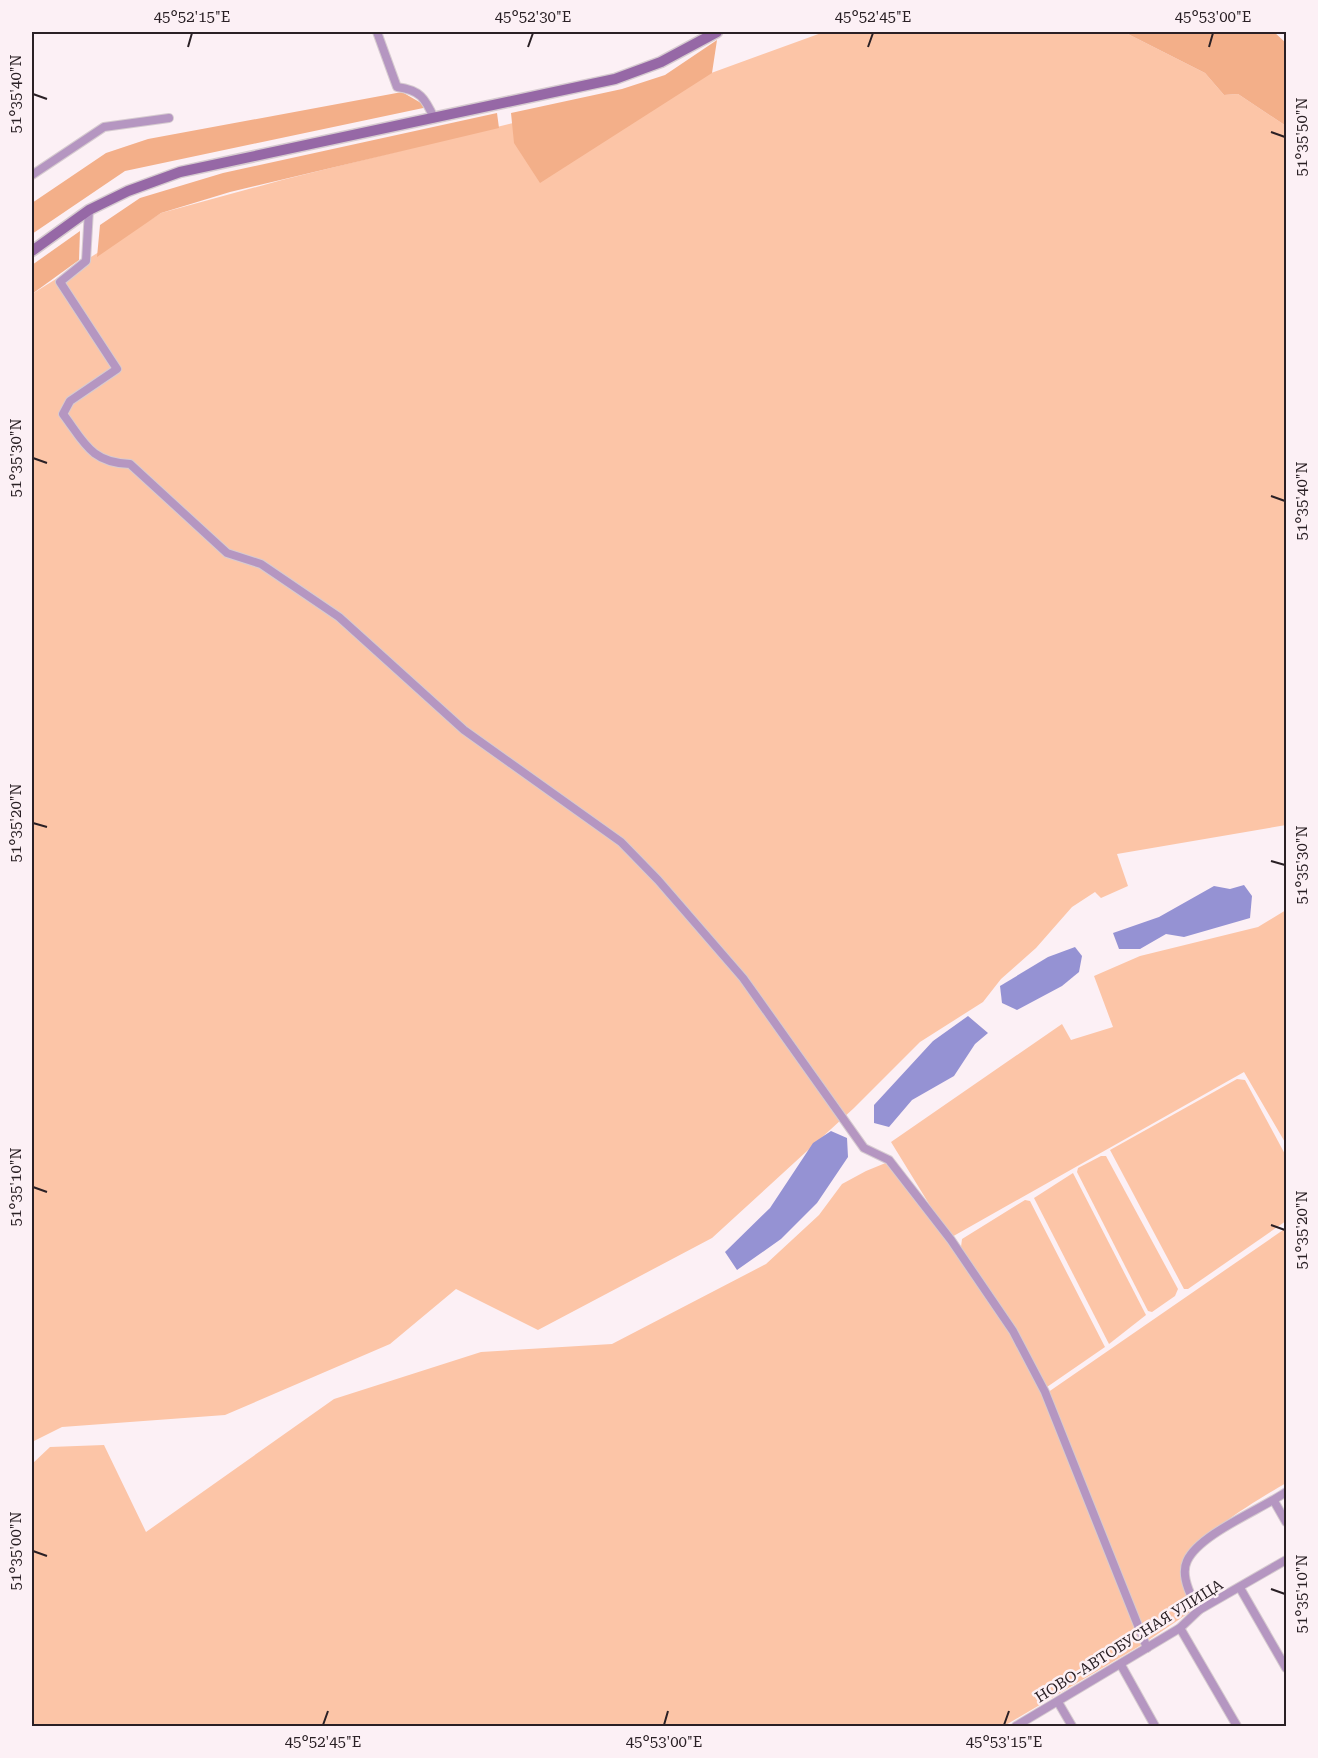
<svg xmlns="http://www.w3.org/2000/svg" width="1318" height="1758" font-family="'Roboto Serif',serif">
<style>
.green{fill:#fcc5a7}
.forest{fill:#f3af89}
.water{fill:#9592d3}
.lines{fill:none;stroke-linecap:round;stroke-linejoin:round}
.minor-casing{stroke:#d6cbd0;stroke-width:10}
.secondary-casing{stroke:#d6cbd0;stroke-width:13}
.minor{stroke:#b596c1;stroke-width:8}
.secondary{stroke:#9668a6;stroke-width:10}
.ticks{fill:none;stroke:#2a2025;stroke-width:2}
.labels{text-anchor:middle;stroke-width:5;stroke-linejoin:round;paint-order:stroke}
.street-label{font-size:15px;fill:#2a2025;stroke:#fcf0f5}
.neatline{fill:none;stroke:#2a2025;stroke-width:2}
.ticks-label{font-size:15px;text-anchor:middle;fill:#2a2025}
</style>
<rect width="100%" height="100%" fill="#fcf0f5"/>
<g class="green">
<path d="M824,32H1124L1205,73L1224,95L1238,94L1286,126V825L1117,854L1128,886L1101,898L1095,892L1072,907L1036,948L1001,979L983,1002L920,1042L854,1108L712,1238L538,1330L456,1289L390,1344L225,1415L62,1427L32,1442V294L161,213L282,180L703,76Z"/>
<path d="M1286,910V1144L1244,1072L950,1238L891,1142L1062,1024L1071,1040L1113,1027L1094,976L1140,956L1258,927Z"/>
<path d="M1237,1079L1245,1080L1286,1156V1221L1188,1289H1184L1110,1150Z"/>
<path d="M1101,1156H1106L1178,1289L1175,1296L1152,1312L1148,1311L1077,1172L1078,1168Z"/>
<path d="M888,1162L951,1243L1013,1332L1044,1395L1286,1228V1483C1255,1501 1200,1534 1181,1564L1193,1610L1143,1644L1004,1726H32V1464L50,1447L104,1445L146,1532L334,1399L481,1352L612,1344L766,1264L819,1215L842,1184L866,1171Z"/>
<path d="M1073,1173L1146,1315L1109,1344L1034,1198Z"/>
<path d="M1025,1200L1030,1201L1105,1347L1047,1387L1016,1330L961,1247L962,1239Z"/>
</g>
<g class="forest">
<path d="M1124,32H1274L1286,43V126L1238,94L1224,95L1205,73Z"/>
<path d="M717,40L712,73L540,183L514,143L511,113L622,89L665,75Z"/>
<path d="M402,92L428,107L125,171L32,234V203L106,153L148,139Z"/>
<path d="M497,113L499,128L230,192L161,213L97,257L100,225L140,198L223,173Z"/>
<path d="M80,231L79,260L32,294V265Z"/>
</g>
<g class="water">
<path d="M1244,885L1252,896L1250,918L1184,937L1166,934L1140,949H1119L1113,933L1159,917L1214,886L1230,889Z"/>
<path d="M1075,947L1082,956L1079,972L1062,986L1017,1010L1002,1003L1000,986L1048,957Z"/>
<path d="M968,1016L988,1033L975,1044L954,1076L912,1100L889,1127L874,1123V1105L933,1041Z"/>
<path d="M831,1131L847,1138L848,1157L817,1203L781,1239L737,1270L725,1252L770,1208L813,1143Z"/>
</g>
<g class="lines">
<g class="minor-casing">
<g id="minor">
<path d="M377,32L397,87C420,90 425,98 434,118"/>
<path d="M32,175L104,127L169,118"/>
<path d="M89,210L86,261L60,282L117,369L70,401L63,414C84,442 91,463 130,464L227,553L261,564L339,617L464,730L621,842L658,880L743,978L864,1148L889,1160L951,1240L1013,1331L1045,1392L1147,1648"/>
<path d="M1274,1501L1286,1522"/>
<path d="M1240,1588L1286,1668"/>
<path d="M1199,1610C1191,1597 1180,1576 1187,1561C1199,1534 1262,1509 1286,1492"/>
<path d="M1180,1628L1237,1726"/>
<path d="M1121,1665L1155,1726"/>
<path d="M1058,1702L1072,1726"/>
<path d="M1016,1726L1180,1628L1199,1610L1286,1560"/>
</g>
</g>
<g class="secondary-casing">
<path id="secondary" d="M32,251L89,210L128,191L180,172L615,79L661,62L717,32"/>
</g>
<use href="#minor" class="minor"/>
<use href="#secondary" class="secondary"/>
</g>
<path class="ticks" d="M188,47L192,33M528,47L533,33M868,47L873,33M1209,47L1213,33M33,94L47,99M1271,132L1285,137M33,458L47,463M1271,496L1285,501M33,823L47,827M1271,861L1285,865M33,1187L47,1192M1271,1225L1285,1230M33,1551L47,1556M1271,1589L1285,1594M323,1725L328,1711M664,1725L668,1711M1004,1725L1009,1711"/>
<g class="labels">
<g class="street-label">
<text transform="translate(1129 1641) rotate(-32)" y="5">НОВО-АВТОБУСНАЯ УЛИЦА</text>
</g>
</g>
<rect width="1318" height="1758" fill="none" stroke="#fcf0f5" stroke-width="66"/>
<rect x="33" y="33" width="1252" height="1692" class="neatline"/>
<g class="ticks-label">
<text x="192" y="22">45°52'15"E</text>
<text x="533" y="22">45°52'30"E</text>
<text x="873" y="22">45°52'45"E</text>
<text x="1213" y="22">45°53'00"E</text>
<text transform="translate(16 94) rotate(-90)" y="5">51°35'40"N</text>
<text transform="translate(1302 137) rotate(-90)" y="5">51°35'50"N</text>
<text transform="translate(16 458) rotate(-90)" y="5">51°35'30"N</text>
<text transform="translate(1302 501) rotate(-90)" y="5">51°35'40"N</text>
<text transform="translate(16 823) rotate(-90)" y="5">51°35'20"N</text>
<text transform="translate(1302 865) rotate(-90)" y="5">51°35'30"N</text>
<text transform="translate(16 1187) rotate(-90)" y="5">51°35'10"N</text>
<text transform="translate(1302 1230) rotate(-90)" y="5">51°35'20"N</text>
<text transform="translate(16 1551) rotate(-90)" y="5">51°35'00"N</text>
<text transform="translate(1302 1594) rotate(-90)" y="5">51°35'10"N</text>
<text x="323" y="1747">45°52'45"E</text>
<text x="664" y="1747">45°53'00"E</text>
<text x="1004" y="1747">45°53'15"E</text>
</g>
</svg>
